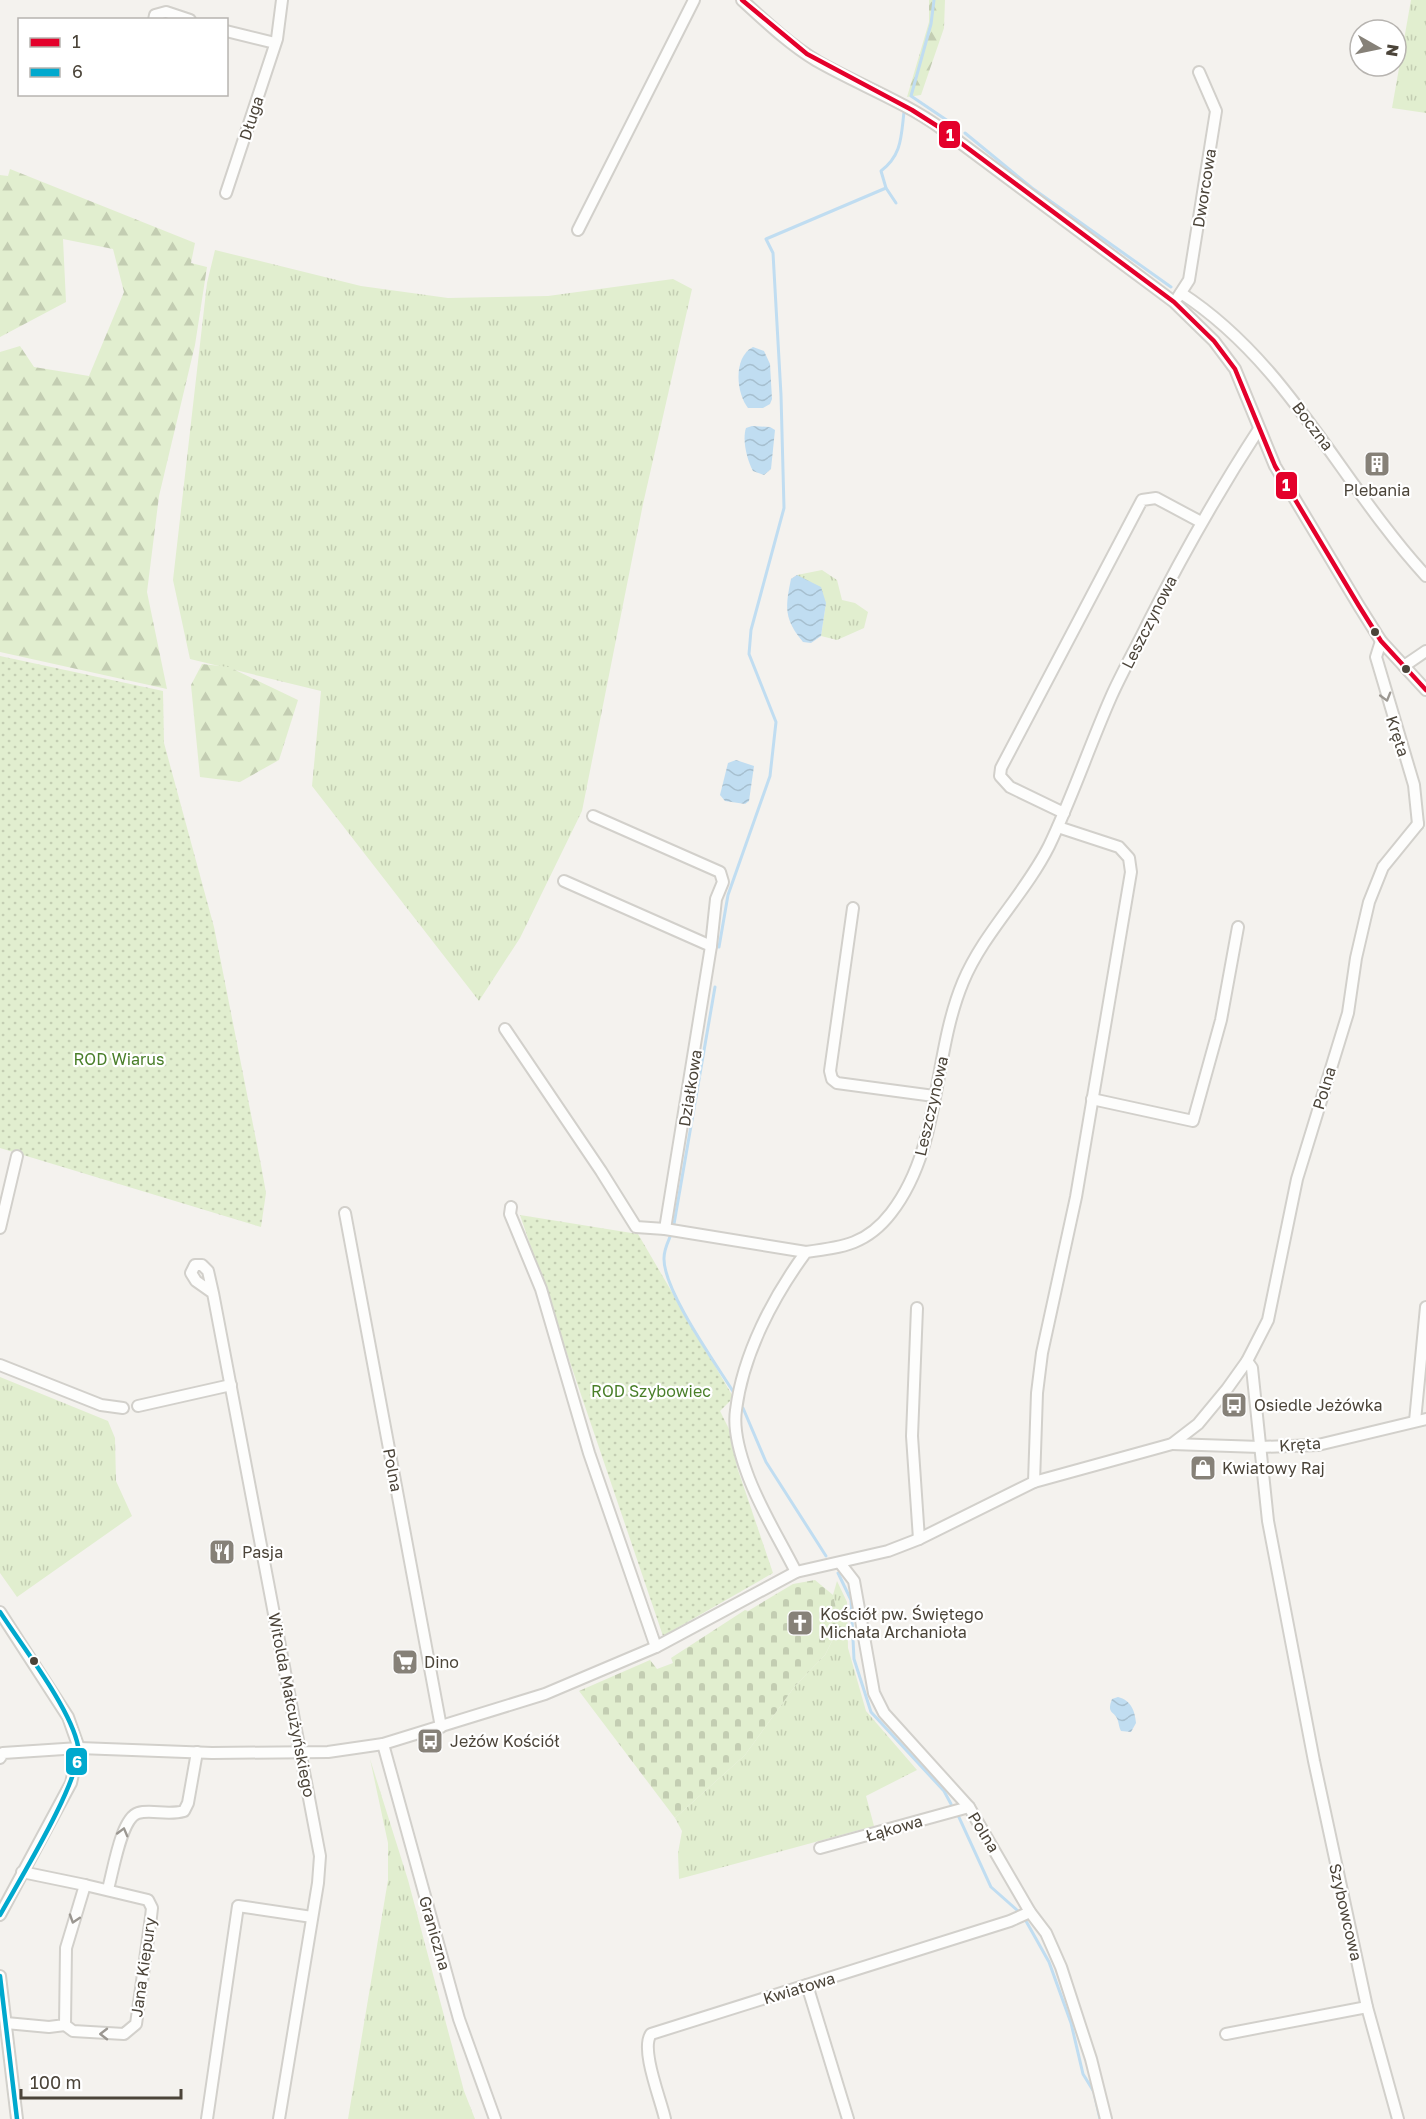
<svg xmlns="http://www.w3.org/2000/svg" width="1426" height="2119" font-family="'Golos Text',sans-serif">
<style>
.grass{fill:url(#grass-tufts)}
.forest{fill:url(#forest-firs)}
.cemetery{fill:url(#cemetery-stones)}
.garden{fill:url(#garden-dots)}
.water{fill:url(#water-waves)}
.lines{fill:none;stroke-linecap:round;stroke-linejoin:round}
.stream{stroke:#c0ddf1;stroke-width:3}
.minor-casing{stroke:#d2d0cb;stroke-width:14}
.minor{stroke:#fdfdfc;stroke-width:10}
.bus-1-casing{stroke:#fff;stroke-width:9}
.bus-2-casing{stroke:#fff;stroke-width:9}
.bus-1{stroke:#e4002b;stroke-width:4.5}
.bus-2{stroke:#00a9ce;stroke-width:4.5}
.oneway{stroke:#9b9791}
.bus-dot{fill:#4b4439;stroke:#fff;stroke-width:2}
.labels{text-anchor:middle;stroke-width:4.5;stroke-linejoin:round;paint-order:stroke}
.street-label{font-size:16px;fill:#4b4439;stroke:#fff}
.poi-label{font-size:16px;fill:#4b4439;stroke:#fff;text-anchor:start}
.park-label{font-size:16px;fill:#4a7f2a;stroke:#fff}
.line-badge{stroke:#fff;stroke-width:2}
.badge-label{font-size:16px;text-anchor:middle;font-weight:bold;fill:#fff}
</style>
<defs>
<pattern id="grass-tufts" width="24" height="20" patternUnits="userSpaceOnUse" patternTransform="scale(1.5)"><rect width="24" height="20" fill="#e1eecf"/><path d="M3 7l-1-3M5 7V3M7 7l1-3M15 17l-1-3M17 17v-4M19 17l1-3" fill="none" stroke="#c3cdb2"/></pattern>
<pattern id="forest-firs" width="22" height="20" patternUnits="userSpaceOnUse" patternTransform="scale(1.5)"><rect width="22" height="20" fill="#e1eecf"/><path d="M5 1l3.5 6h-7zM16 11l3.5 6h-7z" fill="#c3cdb2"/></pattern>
<pattern id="cemetery-stones" width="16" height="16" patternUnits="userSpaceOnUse" patternTransform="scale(1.5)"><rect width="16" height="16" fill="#e1eecf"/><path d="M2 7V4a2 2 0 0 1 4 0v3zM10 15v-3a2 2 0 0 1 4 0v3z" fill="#c3cdb2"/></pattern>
<pattern id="garden-dots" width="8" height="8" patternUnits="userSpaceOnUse" patternTransform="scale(1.5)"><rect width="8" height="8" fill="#e1eecf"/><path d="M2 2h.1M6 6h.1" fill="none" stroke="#c3cdb2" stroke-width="1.8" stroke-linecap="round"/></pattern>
<pattern id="water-waves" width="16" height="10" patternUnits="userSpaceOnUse" patternTransform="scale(1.5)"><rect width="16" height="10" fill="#c0ddf1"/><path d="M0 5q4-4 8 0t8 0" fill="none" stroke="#a6bfcf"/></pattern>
</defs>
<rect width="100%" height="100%" fill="#f4f2ee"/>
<g class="grass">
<path d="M1411,0H1426V113L1392,108Z"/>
<path d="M215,250L361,286L448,298L548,296L673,279L692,289L643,504L582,811L520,938L479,1001L312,786L321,691L190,659L173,580L207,283Z"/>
<path d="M822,570L837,580L842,600L855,603L868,612L864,628L837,640L821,636L826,603L797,575Z"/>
<path d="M0,1377L108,1421L115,1438L116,1481L132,1516L17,1597L0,1573Z"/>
<path d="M837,1581L847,1602L848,1648L866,1711L917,1770L866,1796L874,1826L679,1879L678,1853L682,1831L675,1818L745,1755L795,1686L825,1655L836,1633L838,1617L833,1595Z"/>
<path d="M370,1759L408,1880L464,2091L475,2119H348L388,1880V1843Z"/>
</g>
<g class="forest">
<path d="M929,0H945L944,28L921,95L907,97L929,22Z"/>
<path d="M10,169L195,243L191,263L207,267L195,345L159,496L147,592L167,689L0,652V352L20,346L34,367L89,376L124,292L113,249L63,239L66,302L0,337V175L8,176Z"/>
<path d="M202,664L229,667L298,700L279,760L240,782L200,777L191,685Z"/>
</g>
<path class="cemetery" d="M815,1580L833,1595L838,1617L836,1633L825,1655L795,1686L745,1755L675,1818L579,1691L650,1660L657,1669L673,1663L671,1658L745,1610L748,1611L793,1584Z"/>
<g class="garden">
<path d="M0,656L163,691L164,743L214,927L261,1165L266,1193L261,1227L0,1148Z"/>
<path d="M520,1215L638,1234L732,1395L730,1401L720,1411L731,1433L737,1467L773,1573L663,1636Z"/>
</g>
<g class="water">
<path d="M753,347L764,351L770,364L772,399L770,404L763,408H748C736,393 733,357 753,347Z"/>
<path d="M752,426L770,427L775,430L771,469L764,475L753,471C747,460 742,440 746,428Z"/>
<path d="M797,575L821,587L826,603L821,636L811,643L803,642C784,619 785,608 791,579Z"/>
<path d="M736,760L754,766L749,801L745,804L725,801L720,795L728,763Z"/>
<path d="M1118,1697C1131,1700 1135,1711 1136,1723L1131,1732L1121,1731C1119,1728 1119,1724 1118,1721C1115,1710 1106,1715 1112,1699Z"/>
</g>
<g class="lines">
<g class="stream">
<path d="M934,0L931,24L911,96L948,121"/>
<path d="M965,133L1032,188L1171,287"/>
<path d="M896,203L886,188L881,171C902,155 901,137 904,112"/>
<path d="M719,947L728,895L770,776L776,722L749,654L751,630L784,508L781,395L773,253L766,239L886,188"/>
<path d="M715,987L674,1224C672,1237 664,1245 664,1258C663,1290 716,1364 734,1393"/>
<path d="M743,1408L766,1462L826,1556"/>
<path d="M838,1573L851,1600L854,1659L871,1712L944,1791L951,1804"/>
<path d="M958,1815L991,1887L1018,1911"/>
<path d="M1026,1921L1049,1962L1071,2023L1083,2074L1094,2092L1100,2119"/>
</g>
<g class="minor-casing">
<g id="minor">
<path d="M742,0C766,22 789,44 817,61C859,85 903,101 942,129L1174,302L1214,341L1235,369L1275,466L1359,606L1381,641L1426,690"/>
<path d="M154,20L155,15L166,12L190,20"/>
<path d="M226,31L275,43"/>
<path d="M226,193L277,39L282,0"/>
<path d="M578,230L694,0"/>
<path d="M1181,293C1289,363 1341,484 1426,576"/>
<path d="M1178,297L1189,280L1216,111L1199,72"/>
<path d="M1381,641L1376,657L1414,785L1418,824"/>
<path d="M1404,666L1426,651"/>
<path d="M1064,813L1010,787L1000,776L1001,768L1142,500L1156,498L1201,522"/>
<path d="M593,816L720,872L723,882L716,899L711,946"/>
<path d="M564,881L711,946L665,1229"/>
<path d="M853,908L830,1071L832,1079L837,1083L934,1096"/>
<path d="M505,1029L601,1171L636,1227L665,1229L806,1252"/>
<path d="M1092,1099L1193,1121L1221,1020L1238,927"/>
<path d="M511,1207L510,1214L541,1289L589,1453L656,1647"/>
<path d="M345,1213L441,1727"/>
<path d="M0,1228L17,1156"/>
<path d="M213,1293L196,1281L191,1273L195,1265H202L208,1271L213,1293L320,1856L318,1883L279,2119"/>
<path d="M917,1308L912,1436L919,1539"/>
<path d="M1247,1361L1252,1368L1268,1521L1314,1761L1367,2007L1398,2119"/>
<path d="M0,1365L101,1405L123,1408"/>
<path d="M138,1406L231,1385"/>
<path d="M1415,1421L1426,1307"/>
<path d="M1172,1444L1260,1447L1318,1445L1426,1419"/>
<path d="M1034,1482L1037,1393L1042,1353L1076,1197L1131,872L1129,858L1119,847L1058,827"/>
<path d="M840,1563L854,1581L874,1693L884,1713L969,1807L1030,1912L1046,1933L1061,1967L1091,2059L1106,2119"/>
<path d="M796,1572C780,1540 759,1507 747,1473C740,1454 733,1430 736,1410C743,1354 773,1297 806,1252C844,1247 867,1244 891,1213C942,1147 932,1056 963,982C984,932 1025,894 1049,846C1072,798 1089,747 1111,697C1122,672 1136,648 1148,623C1182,556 1218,492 1259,429"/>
<path d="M0,1612L68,1717L79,1748L71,1783L0,1915"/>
<path d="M383,1744L459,2019L495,2119"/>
<path d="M0,1758L3,1753L79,1748L212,1753L328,1752L383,1744L545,1694L656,1647L796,1572L888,1551L919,1539L1034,1482L1172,1444L1198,1424L1227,1389L1247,1361L1268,1320L1297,1179L1348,1013L1356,958L1369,902L1383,867L1418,824"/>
<path d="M820,1848L969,1807"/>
<path d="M108,1889C113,1872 121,1818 138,1813C152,1809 167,1816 184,1811L188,1803L197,1752"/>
<path d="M0,1976L17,2119"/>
<path d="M807,1985L848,2119"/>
<path d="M6,2023L49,2027L65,2025L66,1948L85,1885L22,1872"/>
<path d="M65,2025L73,2031L124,2034L136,2024L151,1917L152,1908L148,1900L85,1885"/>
<path d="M1226,2034L1367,2007"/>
<path d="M207,2119L238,1906L312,1917"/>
<path d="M665,2119C661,2100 640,2049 651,2034L1010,1921L1030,1912"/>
</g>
</g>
<use href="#minor" class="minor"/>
<g class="bus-1-casing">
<path id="bus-1" d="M742,0L807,54L912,110L942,129L1174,302L1214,341L1235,369L1275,466L1359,606L1381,641L1426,690"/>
</g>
<g class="bus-2-casing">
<g id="bus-2">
<path d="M0,1612C22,1646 71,1709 78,1746C84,1776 17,1884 0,1915"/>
<path d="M0,1976L17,2119"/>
</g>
</g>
<use href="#bus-1" class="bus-1"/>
<use href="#bus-2" class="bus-2"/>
</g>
<defs><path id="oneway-chevron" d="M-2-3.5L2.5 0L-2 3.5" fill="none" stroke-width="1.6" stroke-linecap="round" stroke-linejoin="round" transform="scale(1.5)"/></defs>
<g class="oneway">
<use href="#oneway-chevron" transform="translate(1386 697) rotate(74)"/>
<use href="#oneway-chevron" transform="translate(123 1832) rotate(-75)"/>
<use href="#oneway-chevron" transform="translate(74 1919) rotate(108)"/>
<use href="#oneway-chevron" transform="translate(104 2034) rotate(-180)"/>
</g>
<defs>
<g id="building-square" transform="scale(1.35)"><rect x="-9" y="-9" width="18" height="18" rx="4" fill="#868178" stroke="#fff"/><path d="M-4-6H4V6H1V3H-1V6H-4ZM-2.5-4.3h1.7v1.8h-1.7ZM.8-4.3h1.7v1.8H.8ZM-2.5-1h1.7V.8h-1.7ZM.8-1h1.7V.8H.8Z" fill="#fff"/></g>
<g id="bus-square" transform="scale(1.35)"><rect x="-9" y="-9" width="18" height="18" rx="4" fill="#868178" stroke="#fff"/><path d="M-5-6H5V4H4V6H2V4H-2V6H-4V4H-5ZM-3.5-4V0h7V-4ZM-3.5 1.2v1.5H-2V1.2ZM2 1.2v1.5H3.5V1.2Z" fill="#fff"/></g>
<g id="shop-square" transform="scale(1.35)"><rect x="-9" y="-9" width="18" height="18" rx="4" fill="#868178" stroke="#fff"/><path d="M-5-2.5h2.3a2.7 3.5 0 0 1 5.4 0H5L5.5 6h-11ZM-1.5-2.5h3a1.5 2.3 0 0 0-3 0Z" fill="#fff"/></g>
<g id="restaurant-square" transform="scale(1.35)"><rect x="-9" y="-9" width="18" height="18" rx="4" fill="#868178" stroke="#fff"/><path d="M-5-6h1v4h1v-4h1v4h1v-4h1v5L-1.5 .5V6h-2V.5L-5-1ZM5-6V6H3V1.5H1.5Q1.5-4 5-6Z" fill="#fff"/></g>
<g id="church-square" transform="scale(1.35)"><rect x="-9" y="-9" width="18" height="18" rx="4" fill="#868178" stroke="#fff"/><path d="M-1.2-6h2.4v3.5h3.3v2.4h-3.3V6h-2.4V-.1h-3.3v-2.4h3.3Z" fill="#fff"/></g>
<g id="supermarket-square" transform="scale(1.35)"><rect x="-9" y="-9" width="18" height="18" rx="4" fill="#868178" stroke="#fff"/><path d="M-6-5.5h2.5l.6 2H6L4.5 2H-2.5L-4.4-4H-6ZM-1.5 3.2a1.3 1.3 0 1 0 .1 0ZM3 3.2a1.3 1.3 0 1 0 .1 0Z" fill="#fff"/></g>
</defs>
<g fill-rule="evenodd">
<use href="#building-square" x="1377" y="464"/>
<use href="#bus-square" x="1234" y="1405"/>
<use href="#shop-square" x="1203" y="1468"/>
<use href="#restaurant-square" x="222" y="1552"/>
<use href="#church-square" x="800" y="1623"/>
<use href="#supermarket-square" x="405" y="1662"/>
<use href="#bus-square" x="430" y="1741"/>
</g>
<g class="bus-dot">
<circle cx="1375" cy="632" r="5"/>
<circle cx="1406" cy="669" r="5"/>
<circle cx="34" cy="1661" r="5"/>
</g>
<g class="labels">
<g class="street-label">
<text transform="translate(251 118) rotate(-72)" y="6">Długa</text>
<text transform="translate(1204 188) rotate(-81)" y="6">Dworcowa</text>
<text transform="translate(1313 426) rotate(53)" y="6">Boczna</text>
<text transform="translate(1149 622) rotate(-63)" y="6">Leszczynowa</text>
<text transform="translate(1398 736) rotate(72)" y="6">Kręta</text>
<text transform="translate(690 1088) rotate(-81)" y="6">Działkowa</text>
<text transform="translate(1324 1088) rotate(-73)" y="6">Polna</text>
<text transform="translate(931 1106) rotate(-77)" y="6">Leszczynowa</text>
<text transform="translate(1300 1444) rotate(-4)" y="6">Kręta</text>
<text transform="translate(393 1470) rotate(79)" y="6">Polna</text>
<text transform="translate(292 1705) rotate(79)" y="6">Witolda Małcużyńskiego</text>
<text transform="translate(894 1828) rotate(-16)" y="6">Łąkowa</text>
<text transform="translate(984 1832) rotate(58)" y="6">Polna</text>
<text transform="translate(1346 1912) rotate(77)" y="6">Szybowcowa</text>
<text transform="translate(435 1933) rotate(74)" y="6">Graniczna</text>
<text transform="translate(143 1967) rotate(-82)" y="6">Jana Kiepury</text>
<text transform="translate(799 1988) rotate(-17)" y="6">Kwiatowa</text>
</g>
<g class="poi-label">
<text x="1377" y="496" text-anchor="middle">Plebania</text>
<text x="1254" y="1411">Osiedle Jeżówka</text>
<text x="1222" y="1474">Kwiatowy Raj</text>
<text x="242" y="1558">Pasja</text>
<text x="820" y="1620">Kościół pw. Świętego<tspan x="820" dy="18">Michała Archanioła</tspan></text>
<text x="424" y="1668">Dino</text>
<text x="450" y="1747">Jeżów Kościół</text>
</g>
<g class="park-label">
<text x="119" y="1065">ROD Wiarus</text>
<text x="651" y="1397">ROD Szybowiec</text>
</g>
</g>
<g class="line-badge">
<rect x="938" y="120" width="23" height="29" rx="6" fill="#e4002b"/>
<rect x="1275" y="471" width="23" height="29" rx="6" fill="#e4002b"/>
<rect x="65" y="1747" width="23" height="29" rx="6" fill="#00a9ce"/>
</g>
<g class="badge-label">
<text x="950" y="141">1</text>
<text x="1286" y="491">1</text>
<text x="77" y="1768">6</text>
</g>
<rect x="18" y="18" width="210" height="78" fill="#ffffff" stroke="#b7b4b0" stroke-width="1.5"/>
<rect x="30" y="38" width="30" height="9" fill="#e4002b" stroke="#b7b4b0" stroke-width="1.5"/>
<text x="72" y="48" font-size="18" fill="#4b4439">1</text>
<rect x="30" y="68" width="30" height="9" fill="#00a9ce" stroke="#b7b4b0" stroke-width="1.5"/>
<text x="72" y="78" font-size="18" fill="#4b4439">6</text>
<g transform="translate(1378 48) rotate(99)"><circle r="28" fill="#ffffff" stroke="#b7b4b0" stroke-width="1.5"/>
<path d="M0-4.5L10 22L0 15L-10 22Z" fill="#868178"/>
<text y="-9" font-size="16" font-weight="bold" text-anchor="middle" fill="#4b4439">N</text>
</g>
<path d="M21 2089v9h160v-9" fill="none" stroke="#4b4439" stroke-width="3"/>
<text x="30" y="2089" font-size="18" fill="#4b4439" stroke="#ffffff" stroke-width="4.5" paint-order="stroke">100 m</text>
</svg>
